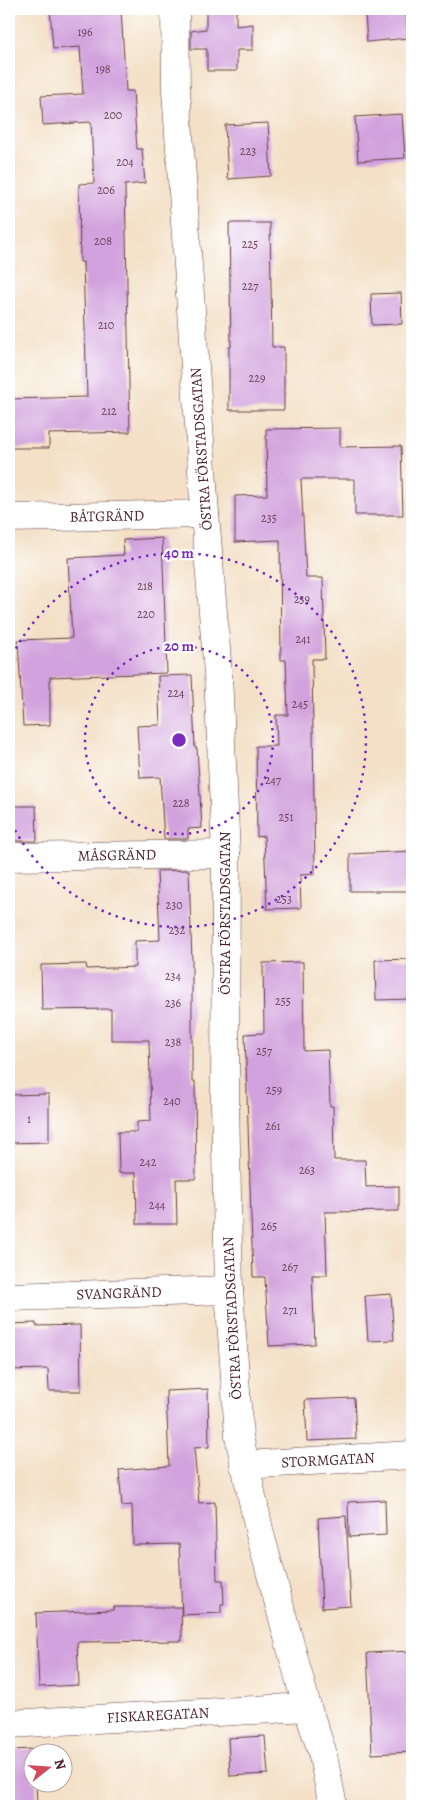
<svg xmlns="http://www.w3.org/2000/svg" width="421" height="1815" font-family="Alegreya,serif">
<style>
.building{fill:#d1a2dd}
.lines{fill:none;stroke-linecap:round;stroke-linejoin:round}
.minor-casing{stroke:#633c42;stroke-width:29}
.minor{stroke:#fff;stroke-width:28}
.ring{fill:none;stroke:#7b2cbf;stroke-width:2.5;stroke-dasharray:2.5 5}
.labels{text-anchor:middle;stroke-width:4.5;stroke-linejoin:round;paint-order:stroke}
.number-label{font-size:12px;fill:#6c4058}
.street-label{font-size:15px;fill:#4a1f2b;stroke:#fff}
.centre{fill:#7b2cbf;stroke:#fff;stroke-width:2.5}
.ring-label{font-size:15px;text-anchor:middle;font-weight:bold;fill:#7b2cbf;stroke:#fff;stroke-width:4.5;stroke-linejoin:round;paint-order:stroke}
</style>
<rect width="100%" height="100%" fill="#fff"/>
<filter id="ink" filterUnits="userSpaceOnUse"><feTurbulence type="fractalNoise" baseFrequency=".02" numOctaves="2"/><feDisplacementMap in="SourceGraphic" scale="10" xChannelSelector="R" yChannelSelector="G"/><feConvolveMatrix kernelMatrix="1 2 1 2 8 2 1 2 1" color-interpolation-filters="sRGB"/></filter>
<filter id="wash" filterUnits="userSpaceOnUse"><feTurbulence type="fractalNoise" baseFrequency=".0096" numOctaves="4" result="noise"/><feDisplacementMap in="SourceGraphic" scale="20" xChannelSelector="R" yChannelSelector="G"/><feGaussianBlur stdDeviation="1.12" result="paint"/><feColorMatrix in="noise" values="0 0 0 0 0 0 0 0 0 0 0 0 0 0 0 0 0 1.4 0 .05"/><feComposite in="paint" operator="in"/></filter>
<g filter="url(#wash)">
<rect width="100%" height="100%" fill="#f3e0c6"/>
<g id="blocks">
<g class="building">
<path d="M50,9H121L126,91H133L137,149H142L145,183L125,185L130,432L49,434V448H9V399L87,397L83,262H80L79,184L94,183L91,122L43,125L41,96L83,94L80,47L53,49Z"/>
<path d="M206,9H236V26L253,24V50H237V71H207V49H191V31L206,29Z"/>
<path d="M406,10L408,38L367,42L365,14Z"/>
<path d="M402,114L405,158L358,161L355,117Z"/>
<path d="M268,123L271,176L228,179L225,125Z"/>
<path d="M229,223H270L272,347H284V410H229V347H231Z"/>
<path d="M401,293L402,324L372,325L371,294Z"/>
<path d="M340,428V447L401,446L403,515H355V479H301L306,578H323L325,659H312L315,874L300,875L301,908L267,909L264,836L257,837L256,746H277L276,715H288L286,660H281L280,540L235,542V496L267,495L266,429Z"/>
<path d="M162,538L167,673L50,677V725L23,726L18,640L72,638L68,558L124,555L123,540Z"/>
<path d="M192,675L195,748H197L202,828L188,829V839H164L160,777L140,778L137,726L160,725L158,676Z"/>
<path d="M9,806H36L37,841H9Z"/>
<path d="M412,851V891H350V854Z"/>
<path d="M189,870L192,962V1081H195L196,1179H176L177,1224H137L136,1173H119L118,1132H137V1122L151,1121L149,1040H111V1009L42,1010L41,965L86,964L87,969L135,967V941L160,940L157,871Z"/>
<path d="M411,959L412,999L376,1000L375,960Z"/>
<path d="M303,962L304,1051L328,1050L330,1106H333L334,1160H365L366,1187L399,1186V1211L325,1212L327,1275H312L315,1344L269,1346L265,1277H253L245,1034L264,1033L263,963Z"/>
<path d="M49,1094V1142L9,1143V1095Z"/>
<path d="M391,1294L394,1340L368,1341L365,1296Z"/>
<path d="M36,1323V1326L80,1325L81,1391H49L48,1369L9,1370V1324Z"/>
<path d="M208,1389L209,1447L194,1448L199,1503L215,1502L217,1580H223L224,1604H221V1613L182,1615L179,1544L133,1545L132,1505L122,1506L119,1470L169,1466L166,1391Z"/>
<path d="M354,1398L356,1439L307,1441L305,1400Z"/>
<path d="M385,1500L386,1535L349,1537L348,1502Z"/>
<path d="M346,1516L351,1606L322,1608L318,1518Z"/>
<path d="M113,1607H181L182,1641L77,1642L79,1685L39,1687L36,1613L113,1610Z"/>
<path d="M412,1651V1688H409L412,1752L372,1754L367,1653Z"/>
<path d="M265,1736L268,1774L230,1776L228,1738Z"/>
<path d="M34,1749V1752H32V1782H36L37,1806H9V1750Z"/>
</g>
</g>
</g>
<g filter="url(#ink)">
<use href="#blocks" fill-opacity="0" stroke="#633c42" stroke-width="1"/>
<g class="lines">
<g class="minor-casing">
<g id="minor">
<path d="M175,9L176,90L205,514L218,674L226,854L225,1102L229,1290L239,1436L260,1534L307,1707L322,1751L333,1806"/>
<path d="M9,518L205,514"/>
<path d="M9,857L226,854"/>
<path d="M9,1297L229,1290"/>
<path d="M244,1465L412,1455"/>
<path d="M9,1724L307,1707"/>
</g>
</g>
<use href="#minor" class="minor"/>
</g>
</g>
<g class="ring">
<circle cx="179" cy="740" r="94"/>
<path d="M9 662A187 187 0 1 1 9 818"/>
</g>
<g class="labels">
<g class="number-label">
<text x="85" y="36">196</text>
<text x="103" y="73">198</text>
<text x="113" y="119">200</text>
<text x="248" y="155">223</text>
<text x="125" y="166">204</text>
<text x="106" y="194">206</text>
<text x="103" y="245">208</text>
<text x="250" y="248">225</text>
<text x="250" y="290">227</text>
<text x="106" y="329">210</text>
<text x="257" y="382">229</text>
<text x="109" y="415">212</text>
<text x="269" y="522">235</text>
<text x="145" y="590">218</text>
<text x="302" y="603">239</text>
<text x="146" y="618">220</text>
<text x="303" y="643">241</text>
<text x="176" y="697">224</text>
<text x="300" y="708">245</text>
<text x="273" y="784">247</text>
<text x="181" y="807">228</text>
<text x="286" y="821">251</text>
<text x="284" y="903">253</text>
<text x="174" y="909">230</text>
<text x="177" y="934">232</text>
<text x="173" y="980">234</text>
<text x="283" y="1005">255</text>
<text x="173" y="1007">236</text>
<text x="173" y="1046">238</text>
<text x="264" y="1055">257</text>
<text x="274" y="1094">259</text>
<text x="172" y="1105">240</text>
<text x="29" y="1123">1</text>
<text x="273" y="1130">261</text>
<text x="148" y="1166">242</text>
<text x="307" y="1174">263</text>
<text x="157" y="1209">244</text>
<text x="269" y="1230">265</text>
<text x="290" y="1271">267</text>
<text x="290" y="1314">271</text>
</g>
<g class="street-label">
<text transform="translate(201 449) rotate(-94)" y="5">ÖSTRA FÖRSTADSGATAN</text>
<text transform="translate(107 516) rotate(-1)" y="5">BÅTGRÄND</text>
<text transform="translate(117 855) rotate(-1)" y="5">MÅSGRÄND</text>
<text transform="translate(225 913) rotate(-90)" y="5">ÖSTRA FÖRSTADSGATAN</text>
<text transform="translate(119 1293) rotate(-2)" y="5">SVANGRÄND</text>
<text transform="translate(232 1318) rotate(-93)" y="5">ÖSTRA FÖRSTADSGATAN</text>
<text transform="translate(328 1460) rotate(-3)" y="5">STORMGATAN</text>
<text transform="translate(158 1715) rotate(-3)" y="5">FISKAREGATAN</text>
</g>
</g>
<circle cx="179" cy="740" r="8" class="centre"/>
<g class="ring-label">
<text x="179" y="558">40 m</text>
<text x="179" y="651">20 m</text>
</g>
<rect width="421" height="1815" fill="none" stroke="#fff" stroke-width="30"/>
<g transform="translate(48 1768) rotate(73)"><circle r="24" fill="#ffffff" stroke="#b7a5aa"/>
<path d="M0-4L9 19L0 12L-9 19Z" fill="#d1495b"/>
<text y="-8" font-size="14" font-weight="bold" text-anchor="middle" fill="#4a1f2b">N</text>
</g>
</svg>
